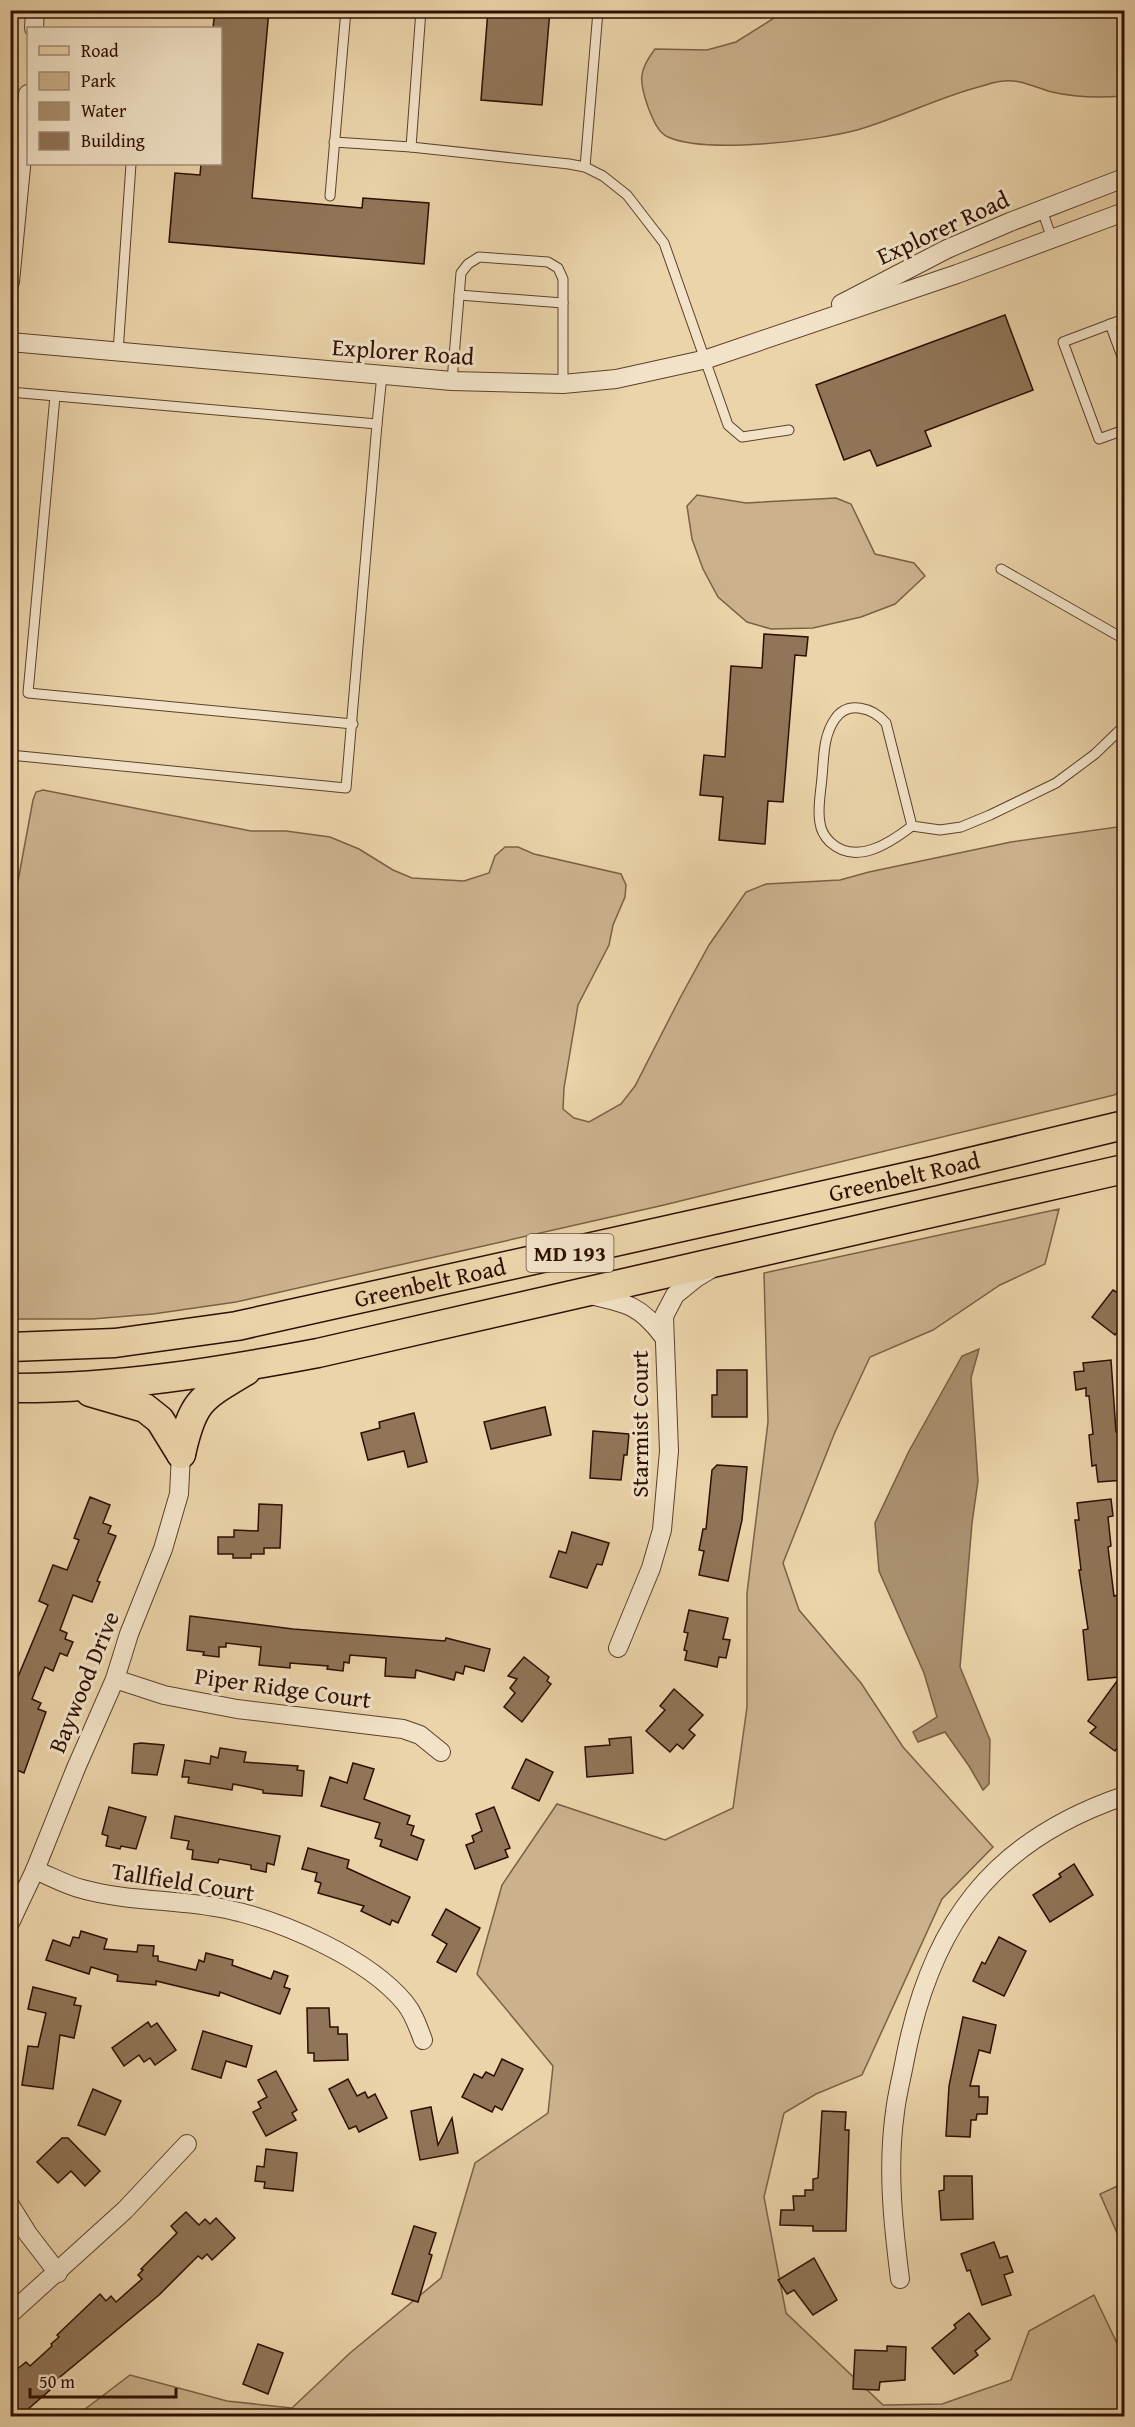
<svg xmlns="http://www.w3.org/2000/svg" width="1135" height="2427" font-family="'Gentium Book Plus',serif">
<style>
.green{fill:#cbb28d;stroke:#7c6046;stroke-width:1.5}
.water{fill:#aa9170;stroke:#785d43;stroke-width:1.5}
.building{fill:#907558;stroke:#2d0e00;stroke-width:1.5}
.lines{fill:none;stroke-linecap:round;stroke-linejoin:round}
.service-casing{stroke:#5c402a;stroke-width:11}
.minor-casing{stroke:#5c402a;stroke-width:20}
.primary-casing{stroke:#2d0e00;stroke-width:31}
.service{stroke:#f2e3c8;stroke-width:9}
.minor{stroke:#f2e3c8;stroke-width:18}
.primary{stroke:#ebd4aa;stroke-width:28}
.labels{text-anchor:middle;stroke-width:6;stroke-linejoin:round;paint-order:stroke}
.shield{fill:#f2e3c8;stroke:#684e3c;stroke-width:1.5}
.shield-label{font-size:22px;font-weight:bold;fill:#2d0e00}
.street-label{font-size:24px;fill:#2d0e00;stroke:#f2e3c8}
</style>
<rect width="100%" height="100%" fill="#ebd4aa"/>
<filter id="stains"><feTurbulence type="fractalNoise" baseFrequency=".00333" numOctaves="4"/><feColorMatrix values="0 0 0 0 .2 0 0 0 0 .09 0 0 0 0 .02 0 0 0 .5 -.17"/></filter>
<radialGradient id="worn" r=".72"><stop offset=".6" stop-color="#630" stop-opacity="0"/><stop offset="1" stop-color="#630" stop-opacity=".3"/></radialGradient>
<g class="green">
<path d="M785,11H1124V96C1100,98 1077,98 1052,92C1036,88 1021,79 1004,81C997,81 989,84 982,86C939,97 899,118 857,130C816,141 706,154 668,137C657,132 652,117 648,107C639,81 638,71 655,49L707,50L736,42Z"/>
<path d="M697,495L746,503L836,498L851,504L875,554L914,563L925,576L895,604L861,617L813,628L771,629L747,622L718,597L703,569L692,539L687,506Z"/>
<path d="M43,790L251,831H286L330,837L359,849L393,870L412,878L464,881L489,873L495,856L505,847H518L534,854L621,874L626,885L625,897L613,925L609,945L578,1005L564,1088L563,1109L574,1118L589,1122L621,1104L635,1086L680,998L709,945L746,892L766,884L840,880L869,872L1011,842L1124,826V1090L1114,1095L664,1205L236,1302L153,1314L92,1319H11V897L18,881L33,800L36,792Z"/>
<path d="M1059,1209L1045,1264L1000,1285L933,1330L870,1357L835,1432L783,1563L799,1610L861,1683L903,1747L993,1847L942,1899L862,2075L816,2094L784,2113L764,2197L786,2313L883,2405L942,2404L1011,2380L1029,2331L1094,2295L1124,2358V2416H884L883,2410L882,2416H76L130,2375L227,2401L292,2408L350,2353L441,2278L475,2163L548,2113L553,2066L477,1974L502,1885L557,1804L665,1840L733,1808L747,1707V1593L768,1422L764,1273Z"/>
<path d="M1124,2183V2249L1100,2194Z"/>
</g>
<path class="water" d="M979,1349L971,1378L978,1481L972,1523L960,1667L990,1740L989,1784L983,1790L969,1766L945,1732L918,1742L913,1732L937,1717L924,1673L879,1571L875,1523L909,1451L962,1356Z"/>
<g class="building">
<path d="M215,10H269L252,198L362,208L363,198L429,203L424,264L169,242L175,173L200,175L201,164H220V28H213Z"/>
<path d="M488,10H550L542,105L481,100Z"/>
<path d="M1005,315L1033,390L925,431L931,446L877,466L870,450L844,460L816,385Z"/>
<path d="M764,634L808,637L806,656L795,655L783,802L768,801L765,844L719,840L723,797L700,795L704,755L725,757L731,666L762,668Z"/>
<path d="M1113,1290L1125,1297V1322L1115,1335L1092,1317Z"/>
<path d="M1111,1360L1116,1432H1121L1125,1480L1098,1482L1096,1465L1092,1466L1089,1435L1093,1434L1089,1396H1086V1388L1076,1390L1074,1372L1084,1371L1083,1363Z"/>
<path d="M717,1370H747V1417H712V1395H717Z"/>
<path d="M545,1407L551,1435L491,1449L484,1422Z"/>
<path d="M414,1413L427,1462L408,1467L404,1451L368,1460L361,1433L380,1428L379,1422Z"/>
<path d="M593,1431L629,1434L627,1455H624L621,1480L590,1478Z"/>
<path d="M717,1465L747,1467L742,1520L728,1581L699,1575L704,1551L699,1550L703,1529H706L712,1470Z"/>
<path d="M90,1497L110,1505L103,1523L111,1526L108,1533L116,1536L97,1581L100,1582L92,1602L73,1595L60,1630L67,1633L65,1639L73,1642L67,1656L60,1653L53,1671L45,1667L32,1699L41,1703L38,1709L46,1712L24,1773L10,1767V1696L48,1605L39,1601L53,1565L67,1570L79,1540L74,1538Z"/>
<path d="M1111,1499L1113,1516L1108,1517L1111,1546L1108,1547L1114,1596L1118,1595L1125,1664V1737L1115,1751L1090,1733L1096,1727L1088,1721L1120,1677L1088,1680L1083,1630L1088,1629L1079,1570H1081L1075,1520H1079L1077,1503Z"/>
<path d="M259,1504L282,1505L280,1548H264V1554H251V1558H233V1554H218V1537H234V1530L258,1531Z"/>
<path d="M572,1532L609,1543L602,1565L597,1564L587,1588L550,1577L559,1551L566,1553Z"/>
<path d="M689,1610L728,1618L723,1639L730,1640L726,1658L719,1657L717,1667L685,1660L687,1651L684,1650L688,1633L684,1632Z"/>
<path d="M190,1616L293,1629L445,1641L446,1638L490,1649L484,1671L465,1666L463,1674L456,1672L454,1680L416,1670L415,1678L385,1676L386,1658L350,1655L349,1663L344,1662L343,1671L327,1669L328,1666L290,1663V1668L259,1665L261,1647L226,1643V1647H219V1657L203,1655L204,1652L187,1650Z"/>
<path d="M524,1657L549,1677L547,1681L551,1684L522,1722L504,1707L515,1693L510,1688L517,1679L508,1676Z"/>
<path d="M674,1689L703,1715L689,1730L695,1735L683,1749L677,1744L670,1752L646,1731L665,1710L660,1706Z"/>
<path d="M631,1737L633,1773L587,1777L585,1747L610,1745L609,1739Z"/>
<path d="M141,1743L164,1745L157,1775L132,1773L134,1744Z"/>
<path d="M220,1748L246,1752L244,1762L298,1766L297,1770L304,1771L302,1796L263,1793V1790L233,1784L232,1790L188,1783L189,1777H182L185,1760L210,1764L211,1756L218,1758Z"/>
<path d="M526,1759L553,1772L539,1801L512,1788Z"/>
<path d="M353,1763L374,1769L364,1799L410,1816L407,1824L414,1826L411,1835L424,1840L417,1860L380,1846L382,1840L375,1838L380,1823L321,1806L330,1777L347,1783Z"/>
<path d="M109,1807L146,1817L136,1849L121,1846L120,1849L106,1846L108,1836L102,1834Z"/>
<path d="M494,1807L510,1848L505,1850L508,1857L475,1869L466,1845L474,1842L472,1836L482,1831L476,1814Z"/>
<path d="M175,1816L280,1836L274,1865L267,1863L266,1872L251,1869V1865L219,1859L218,1863L192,1859L193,1850L187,1849L189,1841L171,1838Z"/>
<path d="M308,1848L349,1860L347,1868L410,1897L398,1923L392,1920L390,1925L361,1911L364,1906L318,1893L321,1883L315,1881L317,1873L302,1869Z"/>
<path d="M1074,1864L1093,1895L1050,1922L1033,1895L1061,1877L1059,1874Z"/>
<path d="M446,1909L480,1928L456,1972L437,1962L447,1944L432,1935Z"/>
<path d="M81,1931L107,1939L104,1949L137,1952L138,1945L154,1946L153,1956H158V1961L196,1970L199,1960L204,1962L206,1953L233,1960L232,1965L271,1979L274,1971L288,1976L284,1987L290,1989L280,2014L220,1992L219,1996L156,1981V1985L117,1981L118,1975L91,1967L89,1974L46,1960L53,1940L70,1946L73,1937L79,1938Z"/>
<path d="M999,1937L1026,1951L1004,1996L973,1981L982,1962L985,1964Z"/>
<path d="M33,1987L76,1998L74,2005L81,2006L74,2038L60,2035L53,2089L22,2085L28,2046L38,2047L46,2013L28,2009Z"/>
<path d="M307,2008H329L330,2027H338V2034H347L348,2060L314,2061V2053H308Z"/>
<path d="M963,2017L996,2025L990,2053L979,2050L970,2086H979V2097H988L987,2114H977L976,2120H971L970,2137L946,2136L949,2086Z"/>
<path d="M148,2022L151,2027L157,2023L176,2050L155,2065L150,2058L144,2062L139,2055L124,2066L112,2048Z"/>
<path d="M203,2031L252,2046L246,2067L226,2061L221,2078L192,2069Z"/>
<path d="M502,2059L523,2069L502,2110L495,2106L492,2112L462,2097L474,2074L482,2078L486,2072L494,2076Z"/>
<path d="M276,2071L297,2110L292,2113L296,2120L266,2136L253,2112L261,2108L258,2102L267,2097L258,2080Z"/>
<path d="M348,2079L357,2096L365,2092L368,2098L375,2094L387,2118L359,2132L356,2126L349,2129L329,2089Z"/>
<path d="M93,2089L121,2101L105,2135L78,2125Z"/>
<path d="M431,2107L438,2145L452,2118L458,2153L420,2160L411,2111Z"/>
<path d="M822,2111L846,2112L845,2130H849L846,2231H813V2226L780,2225L781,2210H794L793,2196H805V2190H813V2179L818,2178Z"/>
<path d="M62,2138H68L100,2171L85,2186L71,2171L58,2183L37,2162Z"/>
<path d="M266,2149L297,2153L293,2191L264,2188L265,2182L255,2181L257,2166L264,2167Z"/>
<path d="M944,2176H972L973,2219L941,2220L939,2191L944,2190Z"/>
<path d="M186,2212L199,2225L205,2219L210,2224L216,2218L235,2238L212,2260L207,2254L202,2259L198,2256L159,2295L48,2387L50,2390L20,2416H16L10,2410V2375L26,2362L30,2366L52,2346L51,2344L59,2337L57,2335L100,2294L106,2301L111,2296L116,2302L142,2279L138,2275L143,2270L141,2269L177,2233L171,2226Z"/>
<path d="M414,2226L436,2233L429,2254L432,2255L418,2302L392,2294Z"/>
<path d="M994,2242L1000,2258L1007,2256L1013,2272L1004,2275L1011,2295L982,2305L970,2270L967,2271L961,2254Z"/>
<path d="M814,2258L837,2300L813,2315L794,2290L787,2294L778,2280Z"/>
<path d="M969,2313L990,2339L975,2351L978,2355L954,2374L932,2348L956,2328L954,2325Z"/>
<path d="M258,2344L283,2353L268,2394L243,2384Z"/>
<path d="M887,2346L906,2347L905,2380L880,2382L879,2390L853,2389L855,2350L887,2351Z"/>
</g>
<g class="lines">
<g class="service-casing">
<g id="service">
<path d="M334,142L411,147L569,164L585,167L603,176L627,195L664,243L728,425L742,437L789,430"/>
<path d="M411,147L421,10"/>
<path d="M585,167L598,11"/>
<path d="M330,196L346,10"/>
<path d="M1042,210L1052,239"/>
<path d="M459,295L563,303"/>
<path d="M1124,319L1063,342L1099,439L1124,430"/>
<path d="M1110,324L1124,362"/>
<path d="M118,352L131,164"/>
<path d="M452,381L461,273L468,264L479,257L548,262L558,268L563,279V384"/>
<path d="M10,392L377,424L346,788L10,755"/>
<path d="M55,396L28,693L353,724"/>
<path d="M377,424L382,375"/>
<path d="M1001,569L1124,639"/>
<path d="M912,826L886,723C873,708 848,700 835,719C823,736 824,757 822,777C821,791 817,809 820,823C821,831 825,837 830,842C856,866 890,843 912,826L940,830L961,827L990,815L1056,783L1095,754L1124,726"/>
</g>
</g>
<g class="minor-casing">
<g id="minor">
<path d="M34,28L35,10"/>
<path d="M10,282L28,94"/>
<path d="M841,304L947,249L1010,222L1124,178"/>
<path d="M10,342L452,381L563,384L616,379L707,359L957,274L1124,212"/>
<path d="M590,1295C626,1303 640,1305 663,1336"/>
<path d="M618,1648L651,1568L662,1530L669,1451L664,1316L675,1295L696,1278L711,1269"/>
<path d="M115,1679L164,1695L237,1709L403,1729L420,1735L441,1752"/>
<path d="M35,1870C50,1876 66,1885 82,1889C129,1902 178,1899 226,1909C283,1921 368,1958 405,2003C414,2014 418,2027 423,2040"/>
<path d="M10,1923L35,1870L76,1768L115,1679L129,1634L163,1549L179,1494L181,1454"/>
<path d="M10,2205L28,2234L58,2273"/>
<path d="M900,2279C893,2224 887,2168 895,2112C897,2094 902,2076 905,2059C931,1924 992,1841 1124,1796"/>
<path d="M10,2314L125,2210L187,2144"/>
</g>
</g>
<g class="primary-casing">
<g id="primary">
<path id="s1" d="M10,1347L115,1343L237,1326L933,1171L1124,1125"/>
<path d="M10,1388C114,1389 217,1372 318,1353L1124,1169"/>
<path d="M90,1392L145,1408L160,1420L181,1454"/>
<path d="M181,1454C193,1400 201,1398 246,1371"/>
</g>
</g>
<use href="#service" class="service"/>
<use href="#minor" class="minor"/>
<use href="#primary" class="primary"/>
</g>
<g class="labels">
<rect class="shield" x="526.5" y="1234" width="87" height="38" rx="4.5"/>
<g class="shield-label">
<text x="570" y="1261">MD 193</text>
</g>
<g class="street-label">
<text transform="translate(943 228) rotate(-25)" y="8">Explorer Road</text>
<text transform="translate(403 352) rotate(4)" y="8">Explorer Road</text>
<text dy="8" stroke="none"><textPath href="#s1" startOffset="912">Greenbelt Road</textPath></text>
<text dy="8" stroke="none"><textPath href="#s1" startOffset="426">Greenbelt Road</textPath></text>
<text transform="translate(640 1424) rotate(-90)" y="8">Starmist Court</text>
<text transform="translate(84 1682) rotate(-68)" y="8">Baywood Drive</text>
<text transform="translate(283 1688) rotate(8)" y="8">Piper Ridge Court</text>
<text transform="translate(183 1882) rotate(9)" y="8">Tallfield Court</text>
</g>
</g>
<rect width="1135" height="2427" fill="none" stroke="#ebd4aa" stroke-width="36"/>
<rect x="12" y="12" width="1111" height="2403" fill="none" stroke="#2d0e00" stroke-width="3"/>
<rect x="18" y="18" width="1099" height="2391" fill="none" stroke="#2d0e00" stroke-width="1.5"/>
<rect x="27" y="27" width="195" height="138" fill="#f2e3c8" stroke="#a38e78" stroke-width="1.5"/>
<rect x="39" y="46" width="30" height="9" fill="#ebd4aa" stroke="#a38e78" stroke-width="1.5"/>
<text x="81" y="57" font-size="18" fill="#2d0e00">Road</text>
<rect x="39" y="72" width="30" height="18" fill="#cbb28d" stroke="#a38e78" stroke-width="1.5"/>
<text x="81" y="87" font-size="18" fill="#2d0e00">Park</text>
<rect x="39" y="102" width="30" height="18" fill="#aa9170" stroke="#a38e78" stroke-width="1.5"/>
<text x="81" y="117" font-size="18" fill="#2d0e00">Water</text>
<rect x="39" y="132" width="30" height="18" fill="#907558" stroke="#a38e78" stroke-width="1.5"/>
<text x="81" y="147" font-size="18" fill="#2d0e00">Building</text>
<path d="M30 2388v9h146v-9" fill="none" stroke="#2d0e00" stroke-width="3"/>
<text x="39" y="2388" font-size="18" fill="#2d0e00" stroke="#f2e3c8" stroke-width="4.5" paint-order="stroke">50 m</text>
<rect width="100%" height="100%" filter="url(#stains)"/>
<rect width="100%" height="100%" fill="url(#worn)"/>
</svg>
